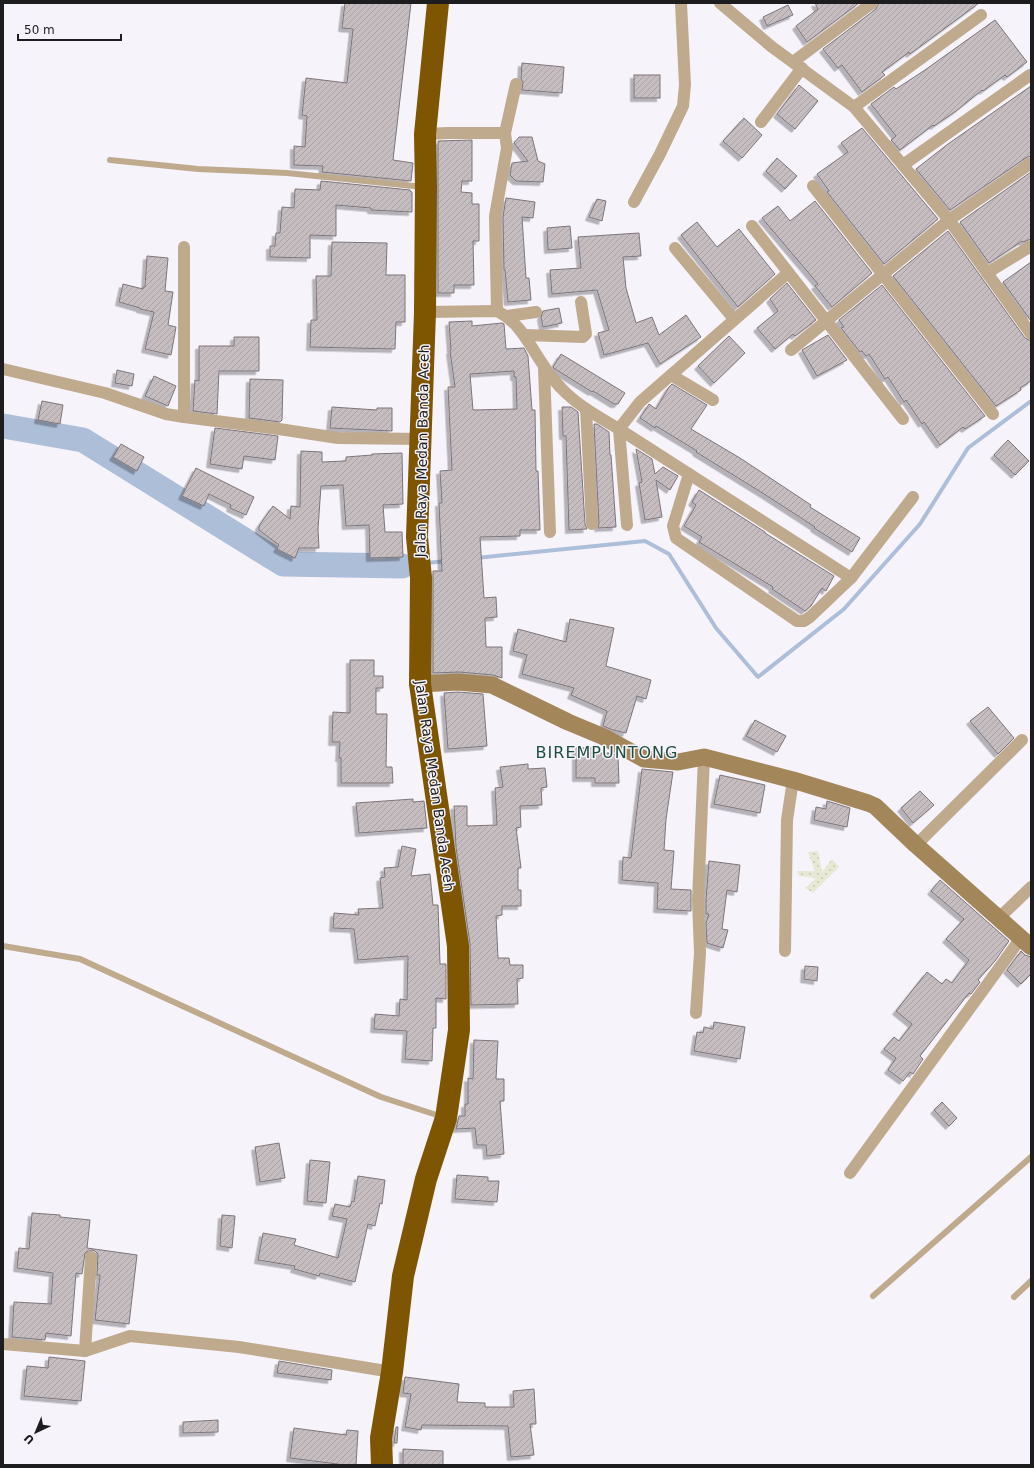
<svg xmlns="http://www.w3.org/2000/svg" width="1034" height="1468" font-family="'DejaVu Sans',sans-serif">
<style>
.park{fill:url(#park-dots)}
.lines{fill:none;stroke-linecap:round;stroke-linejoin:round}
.stream{stroke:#adbed8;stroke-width:4}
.river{stroke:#adbed8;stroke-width:25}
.building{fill:url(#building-hatch);stroke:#7e7579;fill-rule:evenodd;filter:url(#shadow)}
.lane{stroke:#bfaa8e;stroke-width:6}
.street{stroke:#bfaa8e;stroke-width:12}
.secondary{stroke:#a4865b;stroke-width:17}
.highway{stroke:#7e5500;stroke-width:22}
.labels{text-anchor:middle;stroke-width:3;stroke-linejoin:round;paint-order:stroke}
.street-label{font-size:14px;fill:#1d1c1f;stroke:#f6f3fb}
.quarter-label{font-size:16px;letter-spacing:1px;fill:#1d4e3e;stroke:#f6f3fb}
</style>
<defs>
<pattern id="park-dots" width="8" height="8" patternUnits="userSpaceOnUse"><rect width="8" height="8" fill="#e8e9d5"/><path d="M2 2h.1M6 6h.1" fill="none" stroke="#c7c7b6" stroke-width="1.8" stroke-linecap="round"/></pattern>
<pattern id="building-hatch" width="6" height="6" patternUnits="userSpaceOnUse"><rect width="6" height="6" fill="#c6bdc1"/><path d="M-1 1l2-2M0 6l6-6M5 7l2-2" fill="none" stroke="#aaa2a5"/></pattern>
<filter id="shadow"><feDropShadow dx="-3.5" dy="3.5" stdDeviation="0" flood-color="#0004"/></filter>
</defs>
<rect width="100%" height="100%" fill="#f6f3fb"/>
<path class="park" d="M818,851L822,872L832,859L839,867L813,893L805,888L816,878L799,876L797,871H815L808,852Z"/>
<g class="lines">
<g class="stream">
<path d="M476,558L645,541L669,554L716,628L758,677L844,609L920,524L968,448L1031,401"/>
<path d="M427,563L446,561"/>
<path d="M402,566L414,564"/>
</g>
<path class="river" d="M3,426L83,440L283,564L402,566"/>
</g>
<g class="building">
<path d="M345,3H411L393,160L413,163L411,181L322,172L323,166L294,165V146L305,147L307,116L302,115L306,78L347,83L353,29L342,28Z"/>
<path d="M815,3H859L807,42L796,26L818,9Z"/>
<path d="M879,3H979L910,54L909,52L882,72L885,75L862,92L842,65L838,68L823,49L876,9Z"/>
<path d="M788,5L793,15L767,26L763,17Z"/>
<path d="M995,20L1027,62L1007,77L1005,75L983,91L982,90L956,111L934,126L933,125L900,150L891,140L896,136L871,104L894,87L896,89L925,70Z"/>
<path d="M522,63L564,67L562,93L522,90L523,82L521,79Z"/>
<rect x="634" y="75" width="26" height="23"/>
<path d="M799,85L818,101L795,129L777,114Z"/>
<path d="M1031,86V156L1027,157L950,210L916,169L948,144Z"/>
<path d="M744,118L762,135L742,158L723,141Z"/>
<path d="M862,128L938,219L884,264L827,192L829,191L817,174L848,152L841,143Z"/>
<path d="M519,137H532L538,161L545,164L543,182L516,181L510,175L512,163L528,161L514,143Z"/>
<path d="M472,140V181H462L461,192L472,193V204H479V241H473L474,285H454V293H438V141Z"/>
<path d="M777,158L797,176L785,189L766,171Z"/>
<path d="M1031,172V239L1023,242L1022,241L989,263L960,222Z"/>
<path d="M321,181L410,190V191L412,192V212L371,210V208L336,205V236L310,235V258L270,257V246H275L276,233H280L282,207L294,208L295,189L320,190Z"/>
<path d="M506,198L535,202L533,218L522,217L526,278H529L531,300L508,302L505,270H504L503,217Z"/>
<path d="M597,199L606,201L602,221L589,217Z"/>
<path d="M815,201L872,273L832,307L815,286L818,284L762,218L778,206L790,221Z"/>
<path d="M697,222L717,247L739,229L775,274L738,307L681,235Z"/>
<path d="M570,226L572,248L548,250L547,228Z"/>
<path d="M948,231L1025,338L1031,341V381L1020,388L1021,390L996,406L893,276Z"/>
<path d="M639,233L641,256L623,257L626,288L636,323L652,317L659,335L686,315L701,337L660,364L648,343L604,355L598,333L609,330L597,290L552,294L550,270L581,268L578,237Z"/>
<path d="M332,242L387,243L386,275H405V322H396L395,349L310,347L311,320H317L316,276H331Z"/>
<path d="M147,256L168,258L165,291L173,292L168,325L176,327L171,355L145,349L154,312L140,309V308L119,302L123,284L143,289V287H145Z"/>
<path d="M1031,262V321L1003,282Z"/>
<path d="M787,283L816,320L795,336L793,334L775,349L757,328L778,311L770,299Z"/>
<path d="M882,285L985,416L965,429L963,427L940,445L924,422L922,424L906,400L904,402L888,377L885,379L869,354L866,356L862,351L860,352L841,328L844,327L839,320Z"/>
<path d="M559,308L562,323L543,327L541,317L543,311Z"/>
<path d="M472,321V326L502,323L504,324L506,349L524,348L528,356L532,410H535L536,471H538L540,530H520V536L480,537L484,598L496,597L497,617L485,618L486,647H502V678L493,675L459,672L433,673V571H442L439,503H442L440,471L452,470L448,387H455L450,351L451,350L449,322ZM514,371V377H516L517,409L473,410L470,374Z"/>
<path d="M828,335L847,360L817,376L802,350Z"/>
<path d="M729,336L745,353L714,383L698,366Z"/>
<path d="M234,337H259V371H219L217,414L193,411L195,380L199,381V346H234Z"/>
<path d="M561,354L625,393L618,404H614L593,391L592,392L555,369L553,367Z"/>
<path d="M117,370L134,374L132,386L115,383Z"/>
<path d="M154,376L176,386L168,406L145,396Z"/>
<path d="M250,379L283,380L282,420L280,422L249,418Z"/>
<path d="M672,384L707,405L691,429L740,458L811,505L810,507L860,538L852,552L814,528L815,527L764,494L696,452L697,451L656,426L655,428L640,418L649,404L656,409L669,387Z"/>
<path d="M42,401L63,405L60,424L38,420Z"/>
<path d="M332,407L377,410V408H392V431L330,428Z"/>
<path d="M562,407H571L578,412L585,524L587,529L569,530L566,436H563Z"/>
<path d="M594,424H597L609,432L610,455H611L616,527L598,528L599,524Z"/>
<path d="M215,428L278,436L275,460L244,456L242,469L210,464Z"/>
<path d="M1008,440L1029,461L1015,475L994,455Z"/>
<path d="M121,444L144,457L137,471L113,457Z"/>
<path d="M636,449L652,459L655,474L663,467L678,476L670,490L656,480L662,517L645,520L639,483L642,482Z"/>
<path d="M301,451L322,452V462L346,461V457L372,455V454L402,453L403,504L383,505L385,532H402L403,557L370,558L369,525L346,526L343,485L321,486L318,529L319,548H299L295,558L277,549L279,545L259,530V526L273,506L290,519L291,506L300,507Z"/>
<path d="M196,468L254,497L246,515L230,508L231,505L209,494L204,506L182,496Z"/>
<path d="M699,490L765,532V533L834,576L826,591L822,588L811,606L805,611L772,589L773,587L699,542L702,537L684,526L696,505L692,502Z"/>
<path d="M570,619L614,628L606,666L651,680L646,699L637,696L626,733L613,730L603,726L607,711L571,695L574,688L522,674L527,655L513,651L518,629L566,642Z"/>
<path d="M350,660H374V676H383V688H376V714H387L386,767H392L393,783H341V758H339L340,742H332L333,712L350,713Z"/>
<path d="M458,692L483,694L487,746L448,749L444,693Z"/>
<path d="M988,707L1014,738L998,754L970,721Z"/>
<path d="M755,720L786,736L777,752L746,736Z"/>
<path d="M576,748H593V753H612L618,756L619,783H595V778H576Z"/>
<path d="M528,764V769L545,768L547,787L541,788L542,805L520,806L521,827L516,828L521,868H518V890H521V906H502V915L496,916L498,958H509L510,965H523V978L517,979L518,1004L471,1005L470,944L456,847L454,806H467V826L497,825L495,788L503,787L500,767Z"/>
<path d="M642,769L673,772L666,819L664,850L674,851L671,889L691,890V911L657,909L658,883L622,880L623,857L631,858Z"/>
<path d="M720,775L765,785L760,813L714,804Z"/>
<path d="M920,791L934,805L913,823L901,808Z"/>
<path d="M413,799V802L424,801L427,828L359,833L356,803Z"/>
<path d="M827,801L850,808L847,827L814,820L816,807L826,809Z"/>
<path d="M402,846L416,849L411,876L430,874L433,905H438L440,964H446V999L436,998V1028H433L432,1061L405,1059L407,1031L374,1029L375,1014L399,1016L400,999L407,1000L408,956L358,960L354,929L333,928L334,913L359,915L358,909L383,908L380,878L385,877L384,868L398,867Z"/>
<path d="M709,861L740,865L737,892L727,890L722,929L728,930L723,948L707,943L706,923L709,914H706V900Z"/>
<path d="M940,880L1009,941L995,961L978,980L980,982L971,994L969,993L920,1056L923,1059L913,1074L910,1072L903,1081L888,1070L896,1058L884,1049L894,1037L899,1041L912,1024L896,1011L927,972L942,984L946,979L952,983L969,960L946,939L964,919L931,891Z"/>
<path d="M1021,951L1025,955L1031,957V974L1021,984L1007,970Z"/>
<path d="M805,966L818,967L817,981L804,979Z"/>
<path d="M714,1022L745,1027L740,1059L694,1051L697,1032L703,1033L704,1027L713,1029Z"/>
<path d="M474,1040L498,1041L496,1079H504V1101H500L504,1154L487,1156L486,1145H477L475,1128L456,1129L459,1116H465V1104H468V1078L473,1079Z"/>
<path d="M942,1102L957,1118L949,1126L934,1110Z"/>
<path d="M279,1143L285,1178L260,1182L255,1147Z"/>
<path d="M310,1160L330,1162L326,1203L307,1201Z"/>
<path d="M457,1175L488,1177V1181H499L497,1202L455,1199Z"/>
<path d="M358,1176L385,1180L382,1204L380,1203L375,1226L368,1224L355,1282L320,1273L319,1276L294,1269L295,1266L258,1260L263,1233L296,1239L294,1245L338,1258L347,1219L332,1216L335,1204L350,1207L352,1201L354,1202Z"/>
<path d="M32,1213L60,1215V1217L90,1220L87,1248L137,1255L129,1324L95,1320L100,1275H97L98,1254L95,1251L91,1250L85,1253L82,1274L76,1273L71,1336L46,1333L45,1340L12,1337L14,1302L51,1304L53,1273L17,1268L19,1248L29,1249Z"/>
<path d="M222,1215L235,1216L232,1248L220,1246Z"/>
<path d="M49,1357L85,1361L81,1401L24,1396L27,1366L48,1368Z"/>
<path d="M279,1361L332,1370L331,1380L277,1373Z"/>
<path d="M405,1377L459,1384L457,1402L485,1403V1407H514L513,1391L534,1389L536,1424H530L534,1455L511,1457L508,1426L422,1425L421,1430L405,1427L411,1394L403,1393Z"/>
<path d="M218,1420V1432L183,1433V1422Z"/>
<path d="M396,1427H398L397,1443H394Z"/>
<path d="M294,1428L346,1435L347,1430L358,1431L356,1465H345L290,1458Z"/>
<path d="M403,1449L443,1451V1465H403Z"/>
</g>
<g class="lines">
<g class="lane">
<path d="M110,160L198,169L287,173L423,187"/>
<path d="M3,946L80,959L381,1097L443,1117"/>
<path d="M873,1296L1031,1157"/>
<path d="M1014,1297L1031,1281"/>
</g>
<g class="street">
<path d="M720,3L772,47L854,107L949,220L1031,334"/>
<path d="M793,62L872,3"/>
<path d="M854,107L981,15"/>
<path d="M761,122L802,68"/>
<path d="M425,134L448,133H505"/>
<path d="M903,165L1030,75"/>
<path d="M813,186L993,414"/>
<path d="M634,202L660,154L683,106L685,85L681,3"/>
<path d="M752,226L903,419"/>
<path d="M675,248L734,319"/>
<path d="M987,273L1031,246"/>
<path d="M497,311L495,216L507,148L505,133L516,84"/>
<path d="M425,312L497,311C521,323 529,345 544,366C548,374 555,381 561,388C578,406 599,417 619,429L851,578"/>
<path d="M507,316L536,312"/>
<path d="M525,335L583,337L586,334L581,302"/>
<path d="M791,350L949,220L1031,163"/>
<path d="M544,368L550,532"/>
<path d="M3,369L105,393L166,414L184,417L279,429L338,438L422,439"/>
<path d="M671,375L713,400"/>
<path d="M586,409L592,524"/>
<path d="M184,417V247"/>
<path d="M689,474L673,526L676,538L797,621H804L810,617L851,578L913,497"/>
<path d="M627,525L619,429L640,402L788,273"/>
<path d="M916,845L1022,740"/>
<path d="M999,918L1031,887"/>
<path d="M785,951L787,820L793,780"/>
<path d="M696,1013L700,953L698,900L704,757"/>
<path d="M850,1173L1021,938"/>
<path d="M3,1344L85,1351L130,1336L239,1347L392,1372"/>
<path d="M85,1351L91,1257"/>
</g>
<path class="secondary" d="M420,684L458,682L492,685L568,722L604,737L644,759L678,762L704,757L793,780L868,803L875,806L916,845L1031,947"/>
<path class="highway" d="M382,1465L381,1438L392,1372L403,1276L426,1179L446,1118L459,1030L458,946L420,684L421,578L417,537L425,312L426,187L425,134L438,3"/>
</g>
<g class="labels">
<g class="street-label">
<text transform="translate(422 451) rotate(-89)" y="5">Jalan Raya Medan Banda Aceh</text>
<text transform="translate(435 786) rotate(82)" y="5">Jalan Raya Medan Banda Aceh</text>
</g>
<g class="quarter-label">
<text x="607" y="758">BIREMPUNTONG</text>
</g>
</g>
<rect width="1034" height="1468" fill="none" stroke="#1d1c1f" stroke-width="8"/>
<g transform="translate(36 1432) rotate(224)" stroke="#f6f3fb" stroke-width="3" paint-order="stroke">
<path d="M0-3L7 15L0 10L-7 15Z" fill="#1d1c1f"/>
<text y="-6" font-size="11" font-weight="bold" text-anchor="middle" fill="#1d1c1f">U</text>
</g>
<path d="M18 34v6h103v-6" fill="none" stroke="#1d1c1f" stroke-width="2"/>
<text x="24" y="34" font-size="12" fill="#1d1c1f" stroke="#f6f3fb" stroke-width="3" paint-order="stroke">50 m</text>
</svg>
